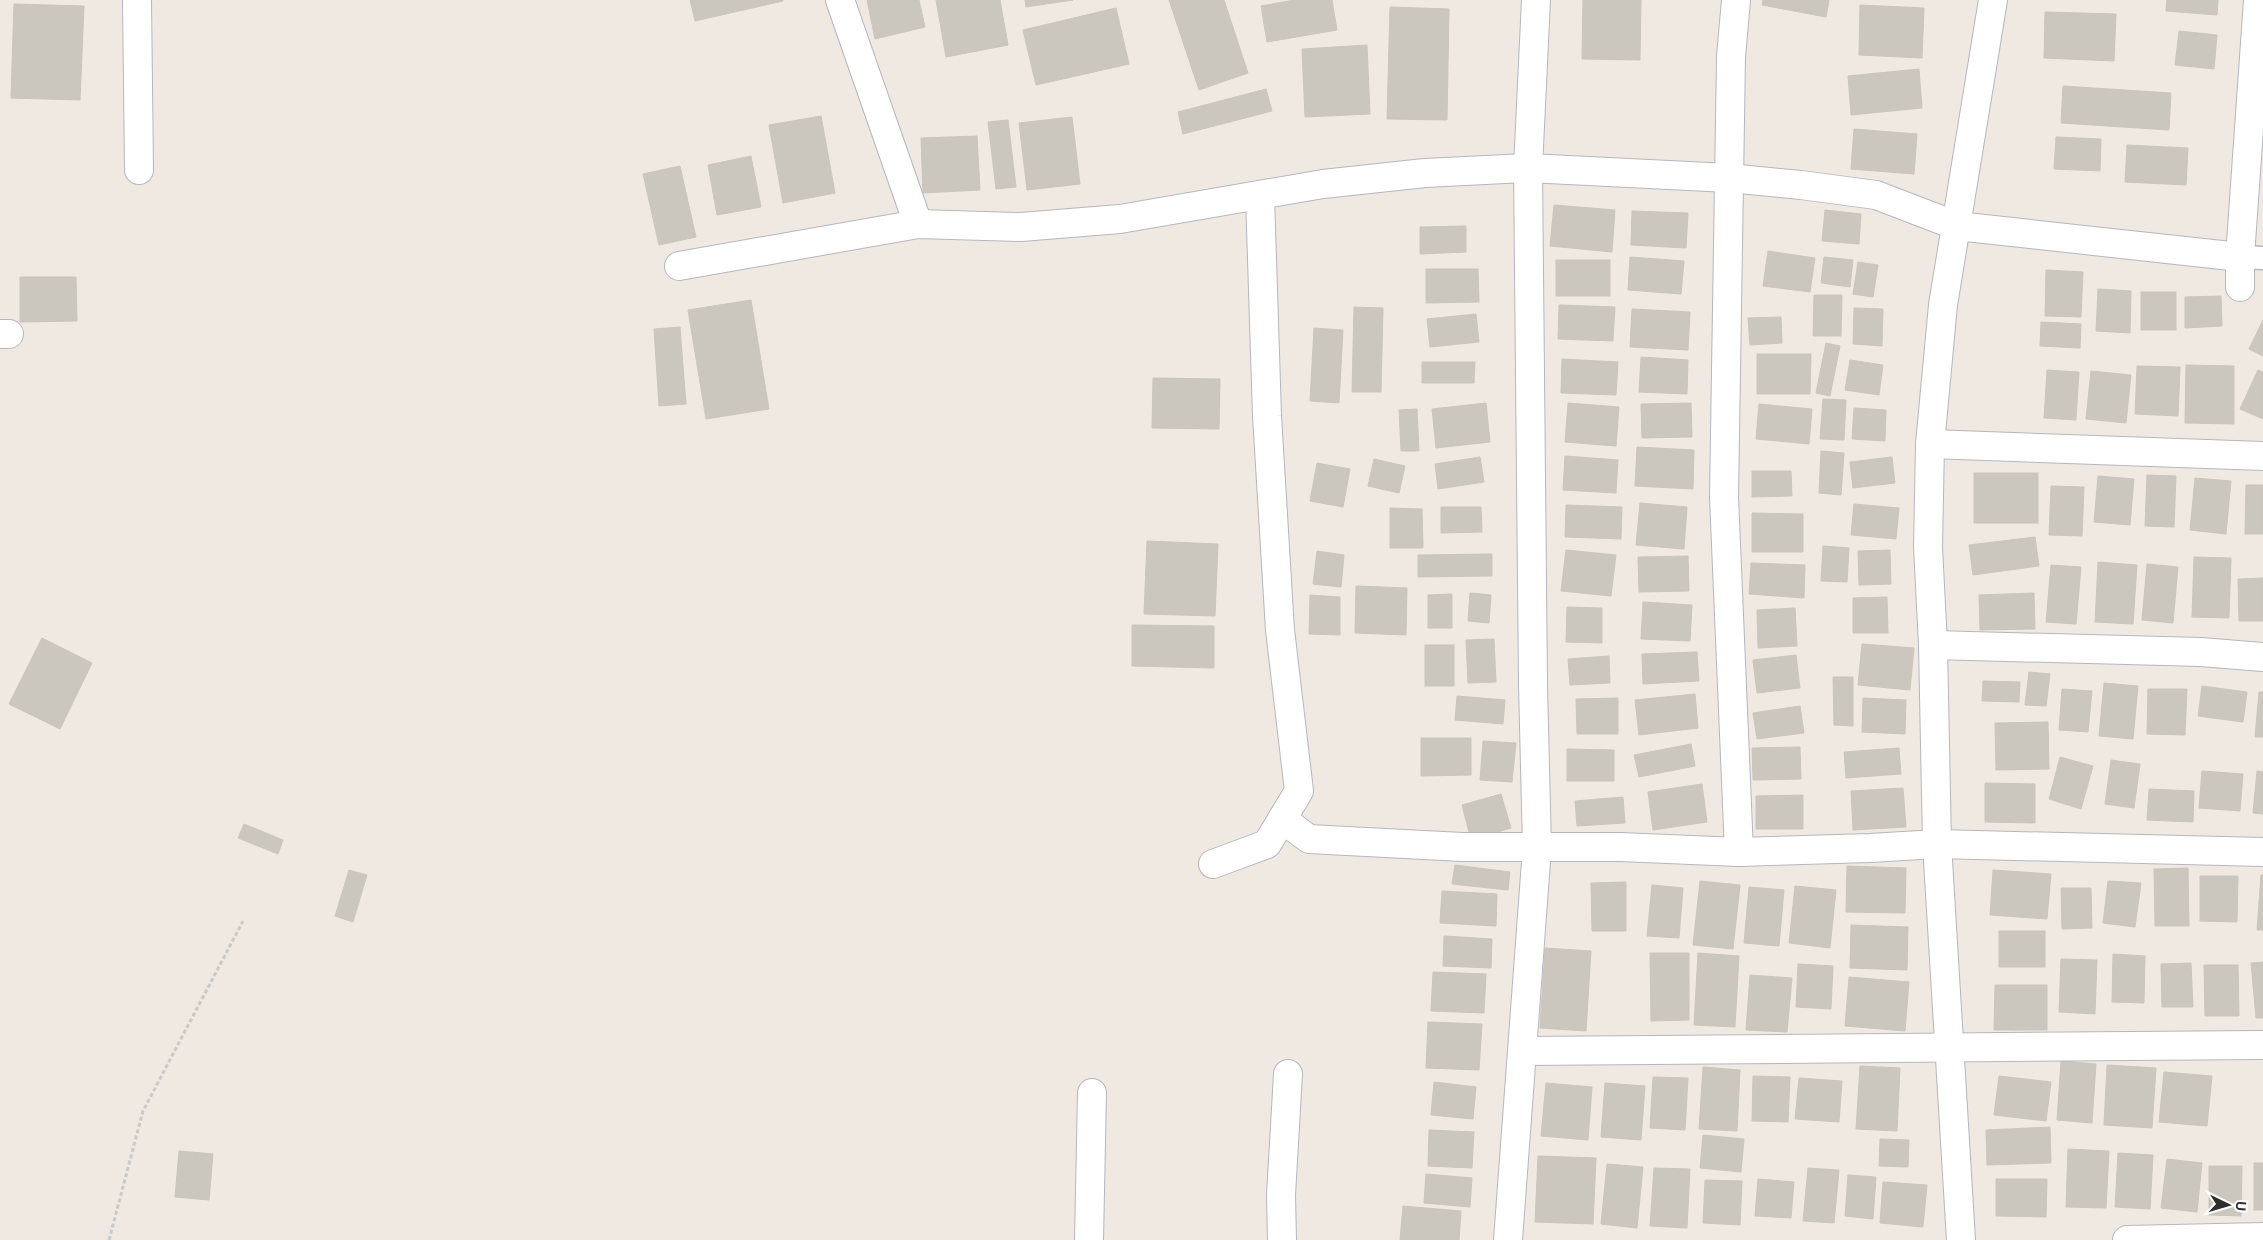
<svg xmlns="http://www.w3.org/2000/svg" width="2263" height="1240" font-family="Figtree,sans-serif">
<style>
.building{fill:#cbc7bf;stroke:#cbc5ba}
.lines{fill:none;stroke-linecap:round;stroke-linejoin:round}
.lane-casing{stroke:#b4b7c1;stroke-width:25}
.street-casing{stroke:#b4b7c1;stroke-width:30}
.path{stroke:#c9c9c9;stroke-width:3;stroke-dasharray:4 2.5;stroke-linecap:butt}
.lane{stroke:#fff;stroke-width:22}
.street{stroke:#fff;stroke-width:28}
</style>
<rect width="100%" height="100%" fill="#efe9e1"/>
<g class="building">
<path d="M690,0H783V1L695,21Z"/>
<path d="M867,0H919L925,27L875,39Z"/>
<path d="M936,0H1000L1008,45L946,57Z"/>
<path d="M1025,0H1073L1026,7Z"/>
<path d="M1169,0H1224L1248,73L1199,90Z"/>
<path d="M1294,0H1332L1337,30L1267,42L1261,6Z"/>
<path d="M1583,0H1641L1640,60L1582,59Z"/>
<path d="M1763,0H1829L1826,17L1762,5Z"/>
<path d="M2167,0H2218L2217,15L2166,11Z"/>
<path d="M14,4L84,6L80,100L11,98Z"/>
<path d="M1860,5L1924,8L1922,58L1859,55Z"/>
<path d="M1390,7L1449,9L1447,120L1387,119Z"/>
<path d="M1116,8L1129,64L1036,85L1023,30Z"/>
<path d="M2045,12L2116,14L2114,61L2044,58Z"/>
<path d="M2179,31L2217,35L2214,69L2175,65Z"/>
<path d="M1367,45L1370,114L1305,117L1302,49Z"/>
<path d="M1919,69L1922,108L1851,115L1848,76Z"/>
<path d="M2063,86L2171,93L2169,130L2061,123Z"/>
<path d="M1266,89L1272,111L1183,134L1178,112Z"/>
<path d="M821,116L835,193L783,203L769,125Z"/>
<path d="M1072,117L1080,184L1027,190L1019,123Z"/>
<path d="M1008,120L1016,187L996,189L988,122Z"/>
<path d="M1854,129L1917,134L1914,174L1851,169Z"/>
<path d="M977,136L980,190L923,193L921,138Z"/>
<path d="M2056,137L2101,139L2100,171L2054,169Z"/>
<path d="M2127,145L2188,148L2186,185L2125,182Z"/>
<path d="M751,156L761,207L717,215L708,165Z"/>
<path d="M680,166L696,237L659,245L643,174Z"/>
<path d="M1554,205L1615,210L1612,252L1550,246Z"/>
<path d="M1825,210L1861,214L1859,244L1822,241Z"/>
<path d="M1632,211L1688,213L1686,248L1631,245Z"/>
<path d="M1466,226V252L1420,254V227Z"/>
<path d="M1768,251L1815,258L1810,292L1763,286Z"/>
<path d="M1630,257L1684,261L1681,294L1628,290Z"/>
<path d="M1824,257L1853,260L1850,287L1821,283Z"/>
<rect x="1556" y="260" width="54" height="36"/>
<path d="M1858,262L1878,265L1873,297L1853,294Z"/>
<path d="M1426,269H1478L1479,302L1426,303Z"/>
<path d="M2046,270L2083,272L2081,317L2045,316Z"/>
<path d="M20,277H76L77,321L20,322Z"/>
<path d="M2098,289L2131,291L2130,333L2096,331Z"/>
<rect x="2141" y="292" width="35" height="38"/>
<path d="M1814,295H1842L1841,336H1813Z"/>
<path d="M2221,296L2222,326L2185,328V297Z"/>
<path d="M751,300L769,409L706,419L688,310Z"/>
<path d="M1559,305L1615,307L1613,341L1558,339Z"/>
<path d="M1354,307L1383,308L1381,392H1352Z"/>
<path d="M1854,308L1883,309L1882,346L1853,344Z"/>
<path d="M1632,309L1690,312L1688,350L1630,347Z"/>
<path d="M1476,314L1479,342L1430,347L1427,319Z"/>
<path d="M1781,317L1782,343L1750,345L1748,318Z"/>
<path d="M2263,320V356L2249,349Z"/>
<path d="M2041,322L2081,324L2080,348L2040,346Z"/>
<path d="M680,327L686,404L659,406L654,329Z"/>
<path d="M1314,328L1343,330L1339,403L1310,401Z"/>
<path d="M1826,343L1840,346L1830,396L1816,393Z"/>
<path d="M1757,354H1811L1810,394H1757Z"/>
<path d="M1641,357L1688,360L1687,394L1639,392Z"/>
<path d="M1562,359L1618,362L1616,395L1561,393Z"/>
<path d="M1850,360L1883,365L1879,395L1845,390Z"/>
<path d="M1422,362H1475L1474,383H1422Z"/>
<path d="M2186,365L2234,366V424L2185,423Z"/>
<path d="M2137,366L2180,367L2178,416L2135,414Z"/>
<path d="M2047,370L2079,372L2076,420L2044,418Z"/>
<path d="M2258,370L2263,372V419L2240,409Z"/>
<path d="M2091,371L2131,375L2126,423L2086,419Z"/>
<path d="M1153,378L1220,379L1219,429L1152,428Z"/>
<path d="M1823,399L1846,400L1844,440L1820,439Z"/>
<path d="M1486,403L1490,442L1436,448L1432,409Z"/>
<path d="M1568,403L1619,407L1616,446L1565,442Z"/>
<path d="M1691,403L1692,437L1642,438L1641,404Z"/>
<path d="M1759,404L1812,409L1809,444L1756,439Z"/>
<path d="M1854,408L1886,410L1885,441L1852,439Z"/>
<path d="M1417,409L1419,451H1401L1399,410Z"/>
<path d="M1637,447L1694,450L1693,489L1635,486Z"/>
<path d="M1821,451L1844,453L1841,495L1819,493Z"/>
<path d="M1565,456L1618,460L1616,493L1563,490Z"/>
<path d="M1480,457L1484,482L1438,489L1435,464Z"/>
<path d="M1892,457L1895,483L1853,488L1850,462Z"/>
<path d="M1374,459L1405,466L1399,493L1368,486Z"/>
<path d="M1317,463L1350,469L1343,507L1310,501Z"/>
<path d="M1752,471H1791L1792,496L1752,497Z"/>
<rect x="1974" y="473" width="64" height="50"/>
<path d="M2147,475L2176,476L2174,527L2145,526Z"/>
<path d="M2098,476L2134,479L2130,525L2094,522Z"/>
<path d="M2195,478L2231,481L2226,534L2190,530Z"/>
<path d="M2246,485H2263V534H2245Z"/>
<path d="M2051,486L2084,487L2082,536L2049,535Z"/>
<path d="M1640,503L1687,507L1684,549L1636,545Z"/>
<path d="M1854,504L1899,508L1896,539L1851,535Z"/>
<path d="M1566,505L1622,507L1621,539L1565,537Z"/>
<path d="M1441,507H1481L1482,532L1441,533Z"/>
<path d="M1390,508L1422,509L1423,548H1390Z"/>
<path d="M1752,513L1803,514V552H1752Z"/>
<path d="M2035,537L2039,566L1973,575L1969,545Z"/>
<path d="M1147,541L1218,544L1215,616L1144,614Z"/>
<path d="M1823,546L1849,548L1847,582L1821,581Z"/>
<path d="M1566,550L1616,555L1611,596L1561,591Z"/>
<path d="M1890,550L1891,584L1859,585L1858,551Z"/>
<path d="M1317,551L1344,555L1341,587L1313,584Z"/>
<path d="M1492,554V576L1418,577V555Z"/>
<path d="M1688,556L1689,591L1639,592L1638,557Z"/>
<path d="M2194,557L2231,558L2229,618L2192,617Z"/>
<path d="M2098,562L2137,565L2133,624L2095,622Z"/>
<path d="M1751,563L1805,565L1804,598L1749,594Z"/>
<path d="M2147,564L2178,567L2173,623L2142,620Z"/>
<path d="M2051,565L2081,567L2076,624L2046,622Z"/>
<path d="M2263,578V621H2239L2238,579Z"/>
<path d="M1356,586L1407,588L1406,635L1355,633Z"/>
<path d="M1470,593L1491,595L1489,623L1468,621Z"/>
<path d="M2034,593L2035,629L1980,630L1979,595Z"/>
<path d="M1452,594V628H1428V595Z"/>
<path d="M1310,595L1340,597V635L1309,634Z"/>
<path d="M1887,597L1888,633H1853V598Z"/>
<path d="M1643,602L1692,605L1690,641L1641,639Z"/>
<path d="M1567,607L1602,608V643L1566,642Z"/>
<path d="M1795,608L1797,646L1758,648L1757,610Z"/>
<path d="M1132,625L1214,626V668L1132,666Z"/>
<path d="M42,638L92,663L60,729L9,704Z"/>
<path d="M1494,639L1496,682L1468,683L1466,640Z"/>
<path d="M1862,644L1914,648L1910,690L1858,685Z"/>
<rect x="1425" y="645" width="29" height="41"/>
<path d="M1697,652L1699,681L1643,684L1642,654Z"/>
<path d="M1796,655L1800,688L1757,693L1753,660Z"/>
<path d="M1609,656L1610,683L1570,685L1568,659Z"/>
<path d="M2029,672L2050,674L2046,706L2025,705Z"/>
<path d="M1833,677H1853V726L1834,725Z"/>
<path d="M1983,681L2020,682L2019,702L1982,701Z"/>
<path d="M2104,683L2138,686L2133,739L2099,736Z"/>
<path d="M2202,686L2247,692L2243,722L2198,716Z"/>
<path d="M2062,689L2092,691L2088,732L2059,730Z"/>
<path d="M2148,689H2187L2185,735L2147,734Z"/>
<path d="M2259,692H2263V737H2255Z"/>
<path d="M1695,694L1698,728L1639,735L1635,700Z"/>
<path d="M1457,696L1505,700L1503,724L1455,720Z"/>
<path d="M1618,698V734H1577L1576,699Z"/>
<path d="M1863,698L1906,700L1905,734L1862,732Z"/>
<path d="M1800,706L1804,733L1757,739L1753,713Z"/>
<path d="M2048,722L2049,769L1996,770L1995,723Z"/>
<path d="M1421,738H1471V775L1421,776Z"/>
<path d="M1483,741L1516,743L1512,782L1480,780Z"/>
<path d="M1691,744L1695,766L1639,777L1634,755Z"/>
<path d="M1800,747L1801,779L1753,780L1752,748Z"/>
<path d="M1899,748L1901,774L1846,778L1844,752Z"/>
<path d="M1567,749L1614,750V781H1567Z"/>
<path d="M2060,757L2093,766L2081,809L2049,799Z"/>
<path d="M2111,760L2140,764L2134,808L2105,804Z"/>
<path d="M2202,771L2243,774L2240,811L2199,808Z"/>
<path d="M2257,771L2263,772V814L2253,813Z"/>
<path d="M1985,783L2035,784V823L1985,822Z"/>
<path d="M1702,784L1707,822L1653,830L1648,792Z"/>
<path d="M1903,788L1906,827L1853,830L1851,791Z"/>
<path d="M2149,789L2194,791L2193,822L2147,820Z"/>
<path d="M1501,794L1511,828L1471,840L1462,805Z"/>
<path d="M1803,795V829H1756V796Z"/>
<path d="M1623,797L1625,823L1577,826L1575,801Z"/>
<path d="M244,824L283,840L278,854L238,838Z"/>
<path d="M1455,865L1510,872L1508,890L1452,884Z"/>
<path d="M1847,866L1906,868L1905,913L1846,912Z"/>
<path d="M2188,868L2189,926H2155L2154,869Z"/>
<path d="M349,870L367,875L353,922L335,916Z"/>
<path d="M1993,870L2051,874L2047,919L1990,915Z"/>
<path d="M2261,875H2263V930H2257Z"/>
<path d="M2200,876H2238L2237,922L2200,921Z"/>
<path d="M1700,881L1740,885L1733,949L1693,945Z"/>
<path d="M2108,881L2141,883L2135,927L2103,923Z"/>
<path d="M1626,882V931H1592L1591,883Z"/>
<path d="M1652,885L1683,888L1679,938L1647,936Z"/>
<path d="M1795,886L1836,890L1830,948L1789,943Z"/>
<path d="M1749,887L1784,890L1779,946L1744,943Z"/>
<path d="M2061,888H2091L2092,928L2062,929Z"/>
<path d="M1442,891L1497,894L1496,926L1440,923Z"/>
<path d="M1851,925L1908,927L1907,970L1850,968Z"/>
<rect x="1999" y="931" width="46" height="36"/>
<path d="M1444,936L1492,939L1491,968L1443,966Z"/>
<path d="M1545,948L1591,951L1586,1031L1540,1028Z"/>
<path d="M1650,953H1689V1020L1651,1021Z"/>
<path d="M1698,953L1739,956L1735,1027L1694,1025Z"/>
<path d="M2113,954L2145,956L2144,1003L2112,1002Z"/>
<path d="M2061,959L2097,960L2095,1014L2059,1012Z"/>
<path d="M2263,962V1018H2256L2251,963Z"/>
<path d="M2191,963L2193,1007H2162L2161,964Z"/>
<path d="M1798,964L1833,966L1831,1009L1796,1007Z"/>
<path d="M2204,965H2238L2239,1016H2205Z"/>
<path d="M1433,972L1486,974L1484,1013L1431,1011Z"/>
<path d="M1750,975L1792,978L1787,1032L1746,1030Z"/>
<path d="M1849,977L1909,982L1905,1031L1845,1026Z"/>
<path d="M1995,985H2047V1030H1994Z"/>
<path d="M1428,1022L1482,1024L1479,1070L1426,1068Z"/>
<path d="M2061,1061L2096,1064L2092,1123L2057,1120Z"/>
<path d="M2107,1065L2156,1068L2152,1128L2104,1125Z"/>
<path d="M1860,1066L1900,1068L1897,1131L1856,1129Z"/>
<path d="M1703,1067L1740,1070L1737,1131L1699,1129Z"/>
<path d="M2164,1072L2212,1076L2207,1126L2159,1122Z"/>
<path d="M1753,1076L1790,1077L1788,1122L1752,1121Z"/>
<path d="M1999,1076L2051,1082L2046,1121L1994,1115Z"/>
<path d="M1653,1077L1688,1078L1685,1130L1650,1128Z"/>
<path d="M1799,1078L1842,1081L1839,1122L1795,1119Z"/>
<path d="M1434,1082L1476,1087L1473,1119L1431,1115Z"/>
<path d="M1546,1083L1592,1087L1588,1140L1541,1136Z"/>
<path d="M1605,1083L1645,1086L1641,1140L1601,1137Z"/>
<path d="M2050,1127L2051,1163L1987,1165L1986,1130Z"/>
<path d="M1429,1130L1474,1132L1472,1168L1428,1166Z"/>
<path d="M1703,1135L1744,1139L1741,1172L1700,1168Z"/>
<path d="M1880,1139L1909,1140L1908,1167L1879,1166Z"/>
<path d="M2068,1149L2109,1151L2106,1208L2066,1207Z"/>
<path d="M179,1151L213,1154L209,1200L175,1197Z"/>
<path d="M2118,1153L2153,1155L2150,1209L2115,1207Z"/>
<path d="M1538,1156L1596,1158L1593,1224L1535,1222Z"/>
<path d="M2167,1159L2202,1163L2197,1212L2161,1208Z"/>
<rect x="2254" y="1163" width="9" height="47"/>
<path d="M1607,1164L1643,1167L1637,1228L1601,1224Z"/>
<path d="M2209,1166H2242L2241,1216L2209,1215Z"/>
<path d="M1654,1168L1690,1169L1687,1228L1650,1226Z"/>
<path d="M1808,1168L1839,1170L1834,1223L1803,1221Z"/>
<path d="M1426,1174L1472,1178L1470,1207L1424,1203Z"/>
<path d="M1848,1175L1876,1177L1873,1219L1845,1216Z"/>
<path d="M1758,1179L1794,1182L1791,1218L1755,1216Z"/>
<path d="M1996,1179H2047L2046,1217L1996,1216Z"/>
<path d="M1705,1180L1742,1181L1740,1225L1703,1223Z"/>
<path d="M1883,1182L1927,1185L1923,1227L1880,1223Z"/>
<path d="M1403,1206L1461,1211L1459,1240H1400Z"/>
</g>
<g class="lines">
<g class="lane-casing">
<path id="lane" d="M2240,257L2263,258"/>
</g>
<g class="street-casing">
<g id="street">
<path d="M137,0L139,170"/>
<path d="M840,0L918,224"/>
<path d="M1736,0L1731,57L1724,497L1739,852"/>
<path d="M679,266L918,224L1021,227L1120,219L1323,184L1425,173L1528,168L1729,178L1801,185L1876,195L1957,226L2240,257"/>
<path d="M2240,287V257L2258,0"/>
<path d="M0,334H9"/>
<path d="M1930,444L2263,456"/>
<path d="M1933,645L2201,652L2263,657"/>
<path d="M1282,819L1309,839L1462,847H1620L1739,852L1870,848L1937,844L2263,852"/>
<path d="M1213,864L1267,844L1299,791L1280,630L1267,416L1260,196"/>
<path d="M1523,1051L2263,1045"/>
<path d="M1089,1240L1092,1093"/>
<path d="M1282,1240L1281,1195L1288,1074"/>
<path d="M1508,1240L1537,848L1533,685L1528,168L1536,0"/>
<path d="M1961,1240L1937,844L1933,645L1928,547L1930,444L1943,305L1993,0"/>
<path d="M2127,1240L2263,1237"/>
</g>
</g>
<path class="path" d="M109,1240L143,1111L243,921"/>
<use href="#lane" class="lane"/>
<use href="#street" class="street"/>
</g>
<g transform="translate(2228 1205) rotate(95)" stroke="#ffffff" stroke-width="4" paint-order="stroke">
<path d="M0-4L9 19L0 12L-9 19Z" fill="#2e2e2e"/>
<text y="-8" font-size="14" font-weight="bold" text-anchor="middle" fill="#2e2e2e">U</text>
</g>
</svg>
